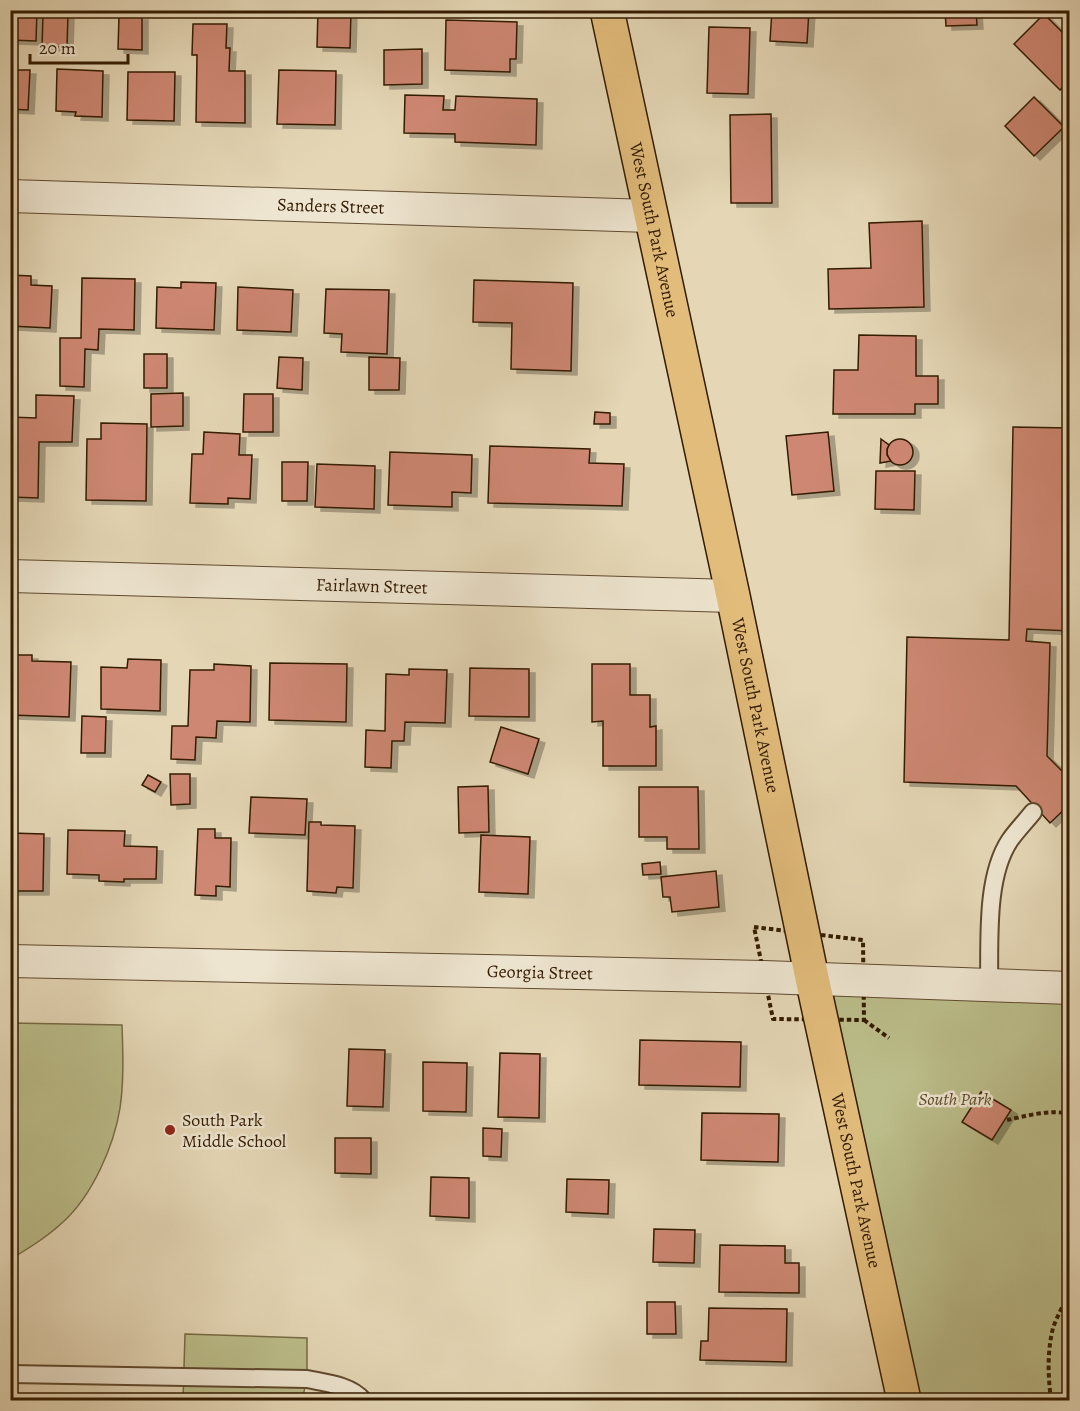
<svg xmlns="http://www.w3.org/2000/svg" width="1080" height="1411" font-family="Alegreya,serif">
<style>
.green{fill:#bbbd8a;stroke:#776c45;stroke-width:1.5}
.building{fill:#ce8773;stroke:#331b00;stroke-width:1.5;filter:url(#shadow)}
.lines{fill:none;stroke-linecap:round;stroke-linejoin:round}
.lane-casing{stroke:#604a2e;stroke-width:20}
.street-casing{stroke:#604a2e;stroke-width:34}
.primary-casing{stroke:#331b00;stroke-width:36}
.path{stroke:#331b00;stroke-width:4;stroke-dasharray:4.5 3;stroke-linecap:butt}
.lane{stroke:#eee5d0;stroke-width:16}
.street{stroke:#eee5d0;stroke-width:32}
.primary{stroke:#e2bc7b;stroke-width:33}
.poi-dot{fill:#8f2418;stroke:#eee5d0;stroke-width:2}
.labels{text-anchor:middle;stroke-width:5;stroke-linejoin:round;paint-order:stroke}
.street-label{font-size:18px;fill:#331b00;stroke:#eee5d0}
.park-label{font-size:18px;font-style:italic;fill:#5c4c29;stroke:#eee5d0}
.poi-label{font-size:18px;fill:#331b00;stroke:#eee5d0;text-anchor:start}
</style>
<defs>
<filter id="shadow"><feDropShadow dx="6" dy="4" stdDeviation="0" flood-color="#0004"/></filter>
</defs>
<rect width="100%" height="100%" fill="#e5d7b6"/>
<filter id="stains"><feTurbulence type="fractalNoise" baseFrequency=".00333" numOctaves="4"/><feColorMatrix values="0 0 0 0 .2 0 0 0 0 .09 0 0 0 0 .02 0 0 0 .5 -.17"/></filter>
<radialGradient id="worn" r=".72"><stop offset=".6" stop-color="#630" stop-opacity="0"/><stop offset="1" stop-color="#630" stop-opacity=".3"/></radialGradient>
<g class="green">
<path d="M812,978L1069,988V1400H902Z"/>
<path d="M11,1023L122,1025C123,1053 124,1081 120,1108C114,1146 92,1196 63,1222C47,1237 29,1248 11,1259Z"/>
<path d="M185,1334L307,1338V1379L302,1400H183Z"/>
</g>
<g class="building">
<path d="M10,10H37L36,41L10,40Z"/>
<path d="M318,10L351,11L350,48L317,47Z"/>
<path d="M772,10H809L807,43L770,41Z"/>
<path d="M945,10H976L977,25L946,26Z"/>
<path d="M43,13L68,14L67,47H42Z"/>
<path d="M1044,14L1070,40V80L1060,90L1014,44Z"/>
<path d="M119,16H142V50L118,49Z"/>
<path d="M446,20L517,22L516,59H510V72L445,70Z"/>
<path d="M193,24H227L226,48H230L229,71H245V123L196,122L197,55H192Z"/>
<path d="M709,27L750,28L748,94L707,93Z"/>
<path d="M422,49V84L384,85V50Z"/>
<path d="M57,69L103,71L102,117L75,116L76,112L56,111Z"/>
<path d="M10,70H30L28,110L10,109Z"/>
<path d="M279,70L336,71L335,125L277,124Z"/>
<path d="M128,72H175L174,121L127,120Z"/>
<path d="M405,95L444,96L443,110H455L456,96L537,99L536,145L455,142V134L404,133Z"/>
<path d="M1034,97L1064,127L1034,156L1005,126Z"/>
<path d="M771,114L772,203H731L730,115Z"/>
<path d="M922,221L924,307L829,309L828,269L871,268L869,223Z"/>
<path d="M10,275L31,276V285L52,286L50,328L10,326Z"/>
<path d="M82,278L135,279L134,330L99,329L98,350L85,349L84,387L60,386V338H81Z"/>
<path d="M474,280L573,283L571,371L511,369L512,323L473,322Z"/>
<path d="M181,282L216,283L214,330L156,328L157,287L181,288Z"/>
<path d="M238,287L293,290L291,332L237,330Z"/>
<path d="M326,289L389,290L387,354L341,352L342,334L324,333Z"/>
<path d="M859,335L916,336V376H938V404H915V414H833L834,370H858Z"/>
<rect x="144" y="354" width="23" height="34"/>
<path d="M279,357L303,358L302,390L277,388Z"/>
<path d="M369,357L400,358L399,390H369Z"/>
<path d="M183,393V426L151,427V394Z"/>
<path d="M244,394H273V432H243Z"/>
<path d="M36,395L74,396L72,442H39L38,498L10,497V417L36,418Z"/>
<path d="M595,412L610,413V424H594Z"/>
<path d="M101,423L147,424L146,501L86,500L87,439H101Z"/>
<path d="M1013,427L1070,428V631L1027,629L1026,641L1050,643L1047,756L1070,779V804L1050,823L1016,786L904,782L907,637L1009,640Z"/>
<path d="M204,432L240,434L239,455H252L250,499L228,498V504L190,503L192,454H203Z"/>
<path d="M828,432L834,491L792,495L786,436Z"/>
<circle cx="900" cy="452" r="13"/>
<path d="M881,439L889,445L887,449V455L891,461L880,463Z"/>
<path d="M490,446L590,449L589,463L624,464L622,506L488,503Z"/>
<path d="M390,452L472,455L471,493L452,492V507L388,505Z"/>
<path d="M282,462H308L307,501H282Z"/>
<path d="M317,464L375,466L374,509L315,507Z"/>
<path d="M876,471H915L914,510L875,509Z"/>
<path d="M10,655H32V661L71,662L69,717L10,715Z"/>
<path d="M128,659L161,660L160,711L101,709V667L127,668Z"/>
<path d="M270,663L347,664L346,722L269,720Z"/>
<path d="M214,664L251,666L250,722L217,721L216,738L196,737L195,760L171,759L172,726H188L190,670H214Z"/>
<path d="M592,664H630V695H650V727L656,726V766H603V721L592,722Z"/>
<path d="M470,668L529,669V717L469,716Z"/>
<path d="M409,669L447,670L445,723L405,722L404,741H392L391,768L365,767L366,730L385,731L386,674L409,675Z"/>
<path d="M82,716L106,717L105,753H81Z"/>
<path d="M501,727L539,739L528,774L490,762Z"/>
<path d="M170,774H190V804L171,805Z"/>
<path d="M148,775L161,782L155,792L142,785Z"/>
<path d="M488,786L489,832L459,833L458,787Z"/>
<path d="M639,787H698L699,849H667V837H639Z"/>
<path d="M251,797L307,799L305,835L249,833Z"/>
<path d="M309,822H321V825L355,826L353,888L337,887L336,893L307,891Z"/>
<path d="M198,829H215V838H231L230,887L216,886V896L195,895Z"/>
<path d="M68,830L125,831L124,846L157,847L156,879H124V882L99,881V875L67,874Z"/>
<path d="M10,833L44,834L43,891H10Z"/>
<path d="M481,835L530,837L528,894L479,892Z"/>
<path d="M660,862L661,874L643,875L642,864Z"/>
<path d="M716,871L719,907L672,912L670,897H663L661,877Z"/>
<path d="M640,1040L741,1042L740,1087L639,1085Z"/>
<path d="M349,1049L385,1050L383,1107L347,1106Z"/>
<path d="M500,1053L540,1054L539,1118L498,1117Z"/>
<path d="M423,1062L467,1063L466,1112L423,1111Z"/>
<path d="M981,1092L1011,1110L992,1140L962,1122Z"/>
<path d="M702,1113L779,1114L778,1162L701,1160Z"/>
<path d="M483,1128L502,1129L501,1157L483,1156Z"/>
<path d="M335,1138H371V1174L335,1173Z"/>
<path d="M431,1177L469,1178V1218L430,1216Z"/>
<path d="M567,1179L609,1180L608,1214L566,1212Z"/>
<path d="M654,1229L695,1230L694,1263L653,1262Z"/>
<path d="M720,1245L785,1246V1263H799V1293L719,1292Z"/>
<path d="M647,1302H675L676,1334H647Z"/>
<path d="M709,1308L787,1309L786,1362L700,1360L701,1341H708Z"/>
</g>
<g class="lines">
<g class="lane-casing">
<g id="lane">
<path d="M989,985C990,942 985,877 1010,840C1017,830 1026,821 1033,812"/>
<path d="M10,1374L307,1379C326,1383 350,1385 363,1400"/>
</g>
</g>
<g class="street-casing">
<g id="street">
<path id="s1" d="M10,196L650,216"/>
<path id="s2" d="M10,576L733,596"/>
<path id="s3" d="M10,961L764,977L1070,988"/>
</g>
</g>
<g class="primary-casing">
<g id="primary">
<path id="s4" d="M607,10L733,596L812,978L904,1400"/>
</g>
</g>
<g class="path">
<path d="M754,927L863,940L864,1020L773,1019Z"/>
<path d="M864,1020L889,1038"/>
<path d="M1007,1120C1026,1116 1050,1109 1070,1114"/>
<path d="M1051,1400C1048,1376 1047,1352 1053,1328C1057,1316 1064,1304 1070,1293"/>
</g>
<use href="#lane" class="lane"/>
<use href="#street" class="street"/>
<use href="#primary" class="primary"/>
</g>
<circle class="poi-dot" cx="170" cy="1130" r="6"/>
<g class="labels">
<g class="street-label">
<text dy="6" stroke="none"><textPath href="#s1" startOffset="321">Sanders Street</textPath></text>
<text dy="6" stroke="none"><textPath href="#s4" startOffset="225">West South Park Avenue</textPath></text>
<text dy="6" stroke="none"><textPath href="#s2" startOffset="362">Fairlawn Street</textPath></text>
<text dy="6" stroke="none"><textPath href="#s4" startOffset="711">West South Park Avenue</textPath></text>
<text dy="6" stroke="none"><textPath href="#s3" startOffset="530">Georgia Street</textPath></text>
<text dy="6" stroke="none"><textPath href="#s4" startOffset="1197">West South Park Avenue</textPath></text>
</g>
<g class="park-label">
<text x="955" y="1105">South Park</text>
</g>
<g class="poi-label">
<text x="182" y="1126">South Park<tspan x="182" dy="21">Middle School</tspan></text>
</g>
</g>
<rect width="1080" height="1411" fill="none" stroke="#e5d7b6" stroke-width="36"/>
<rect x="12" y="12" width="1056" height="1387" fill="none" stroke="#331b00" stroke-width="3"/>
<rect x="18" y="18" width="1044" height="1375" fill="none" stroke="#331b00" stroke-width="1.5"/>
<path d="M30 54v9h98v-9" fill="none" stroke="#331b00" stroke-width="3"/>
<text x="39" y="54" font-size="18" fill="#331b00" stroke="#eee5d0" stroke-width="4.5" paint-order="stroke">20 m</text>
<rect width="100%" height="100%" filter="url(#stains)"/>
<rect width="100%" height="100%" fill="url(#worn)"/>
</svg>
